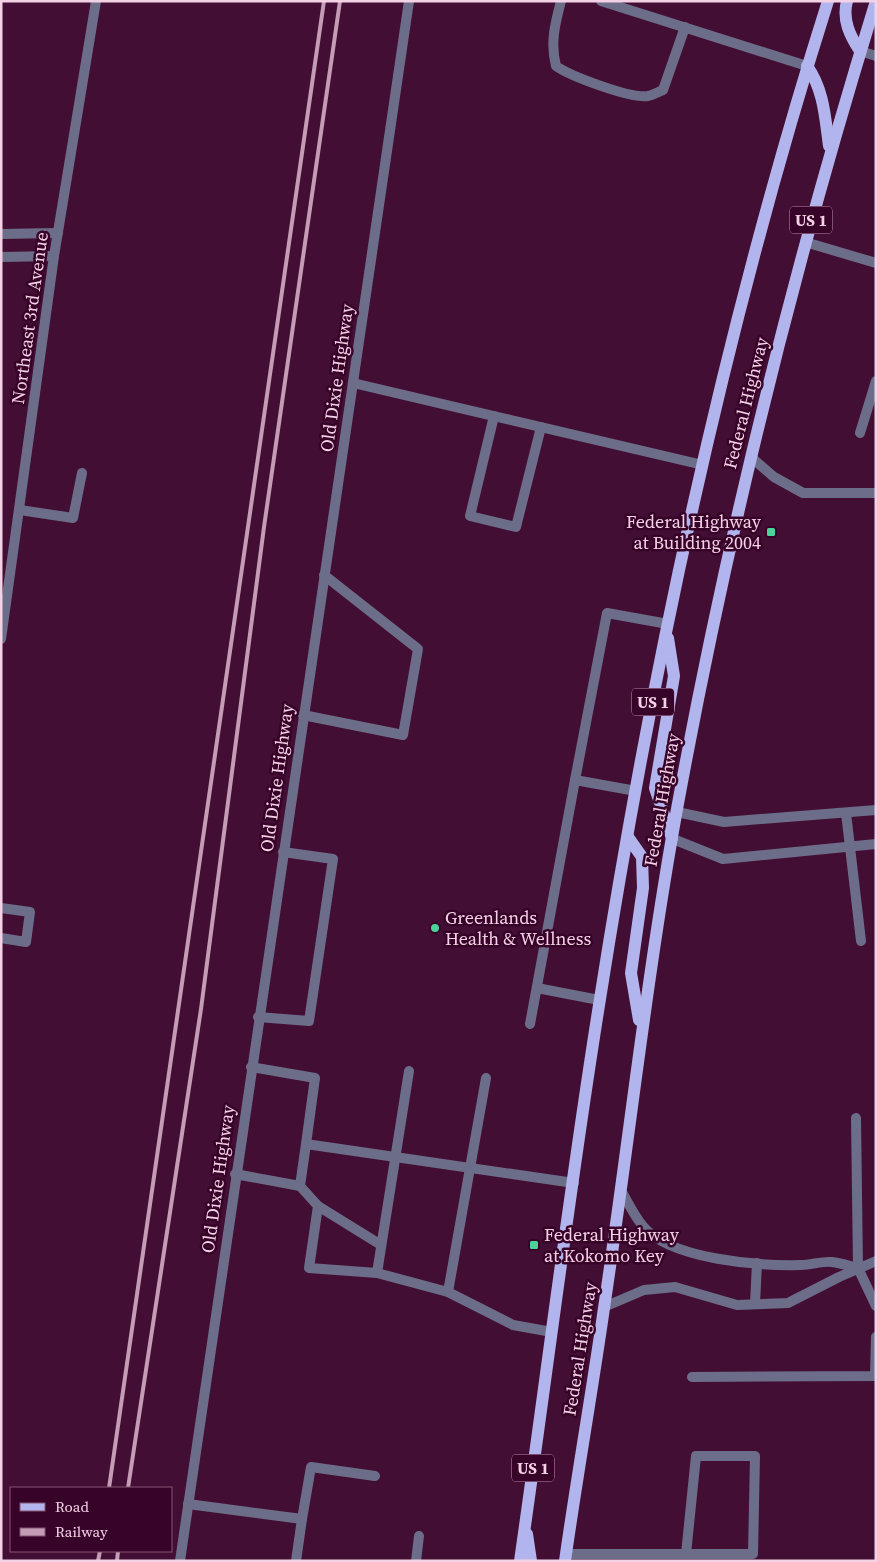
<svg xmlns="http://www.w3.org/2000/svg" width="877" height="1562" font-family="'Source Serif 4',serif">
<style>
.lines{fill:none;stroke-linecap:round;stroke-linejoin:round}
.service{stroke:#6c6e89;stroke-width:10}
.minor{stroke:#6c6e89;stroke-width:10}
.tertiary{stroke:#6c6e89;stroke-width:10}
.primary{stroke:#b2b5ed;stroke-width:12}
.rail{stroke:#c49cb5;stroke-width:4}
.poi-dot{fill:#4cd39a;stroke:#380329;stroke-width:2}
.labels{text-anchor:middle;stroke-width:5;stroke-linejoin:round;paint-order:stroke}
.shield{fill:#380329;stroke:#bc94ad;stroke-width:1}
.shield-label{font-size:16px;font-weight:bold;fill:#f4d2e6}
.street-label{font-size:18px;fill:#f4d2e6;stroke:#380329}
.poi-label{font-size:18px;fill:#f4d2e6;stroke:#380329;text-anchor:start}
</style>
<rect width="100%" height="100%" fill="#430e33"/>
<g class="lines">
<g class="service">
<path d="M561,1C555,24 550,43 556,66C570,76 631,99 648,96C653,95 658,92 663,90L685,27"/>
<path d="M601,1L807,66"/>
<path d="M860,51L876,56"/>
<path d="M805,242L876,263"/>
<path d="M353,383L703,465"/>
<path d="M494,416L470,516L516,527L541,427"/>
<path d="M860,433L876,381"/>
<path d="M751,457L774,477L803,493H876"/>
<path d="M20,510L73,518L82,473"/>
<path d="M303,715L403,735L418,649L324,575"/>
<path d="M636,791L575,780L607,613L668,624"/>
<path d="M677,812L724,822L876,810"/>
<path d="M846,813L861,941"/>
<path d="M673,839L723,859L876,844"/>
<path d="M1,908L30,912L26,942L1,938"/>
<path d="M537,988L599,1000"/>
<path d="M258,1017L309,1021L333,859L283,852"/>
<path d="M530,1024L575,780"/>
<path d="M251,1067L315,1078L306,1144L574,1183"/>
<path d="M486,1078L448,1292L513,1325L552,1332"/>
<path d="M856,1118L858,1268L876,1306"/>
<path d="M306,1144L300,1186L318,1206L309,1268L377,1273L448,1292"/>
<path d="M235,1174L300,1186"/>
<path d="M318,1206L381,1245"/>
<path d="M377,1273L409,1071"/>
<path d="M692,1377L875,1376L876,1337"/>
<path d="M188,1504L302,1519L311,1467L375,1476"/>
<path d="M566,1554H753L755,1456H696L686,1554"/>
<path d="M296,1561L302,1519"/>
<path d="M416,1561L419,1536"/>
</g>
<g class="minor">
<path d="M1,234L58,233"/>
<path d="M1,257L54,256"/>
<path d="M1,639L54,256L96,1"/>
<path d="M620,1189C627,1200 633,1214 642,1225C669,1260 760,1266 801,1265C811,1265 822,1261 832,1262C841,1263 849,1266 858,1268"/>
<path d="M755,1304L757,1263"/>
<path d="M604,1307L644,1290L675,1287L737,1305L788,1303L839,1277L876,1261"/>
</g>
<path class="tertiary" d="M180,1561L409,1"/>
<g class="primary">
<path d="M847,1C842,20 850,36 860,51"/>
<path d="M807,66C824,90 825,117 829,146"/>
<path d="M668,638L674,676L655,788L672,838"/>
<path d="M628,837L642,857L643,888L631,973L639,1020"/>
<path d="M527,1534L531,1561"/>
<path d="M520,1561C547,1373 570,1185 600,999C653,662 725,326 828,1"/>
<path d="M565,1561C577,1476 592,1392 604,1308C629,1141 647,974 677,809C727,536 794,266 876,1"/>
</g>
<g class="rail">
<path d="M109,1488L324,1"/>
<path d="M128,1488L201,1009L264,527L340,1"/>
<path d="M98,1561L100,1551"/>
<path d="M117,1561L118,1551"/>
</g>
</g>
<g class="poi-dot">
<rect x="766" y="527" width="10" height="10" rx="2.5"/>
<circle cx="435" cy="928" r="5"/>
<rect x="529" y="1240" width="10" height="10" rx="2.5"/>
</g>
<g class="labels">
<g class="shield">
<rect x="790" y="206.5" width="42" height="27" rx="4"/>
<rect x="632" y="688.5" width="42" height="27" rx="4"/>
<rect x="512" y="1454.5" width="42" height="27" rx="4"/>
</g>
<g class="shield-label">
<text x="811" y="226">US 1</text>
<text x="653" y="708">US 1</text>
<text x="533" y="1474">US 1</text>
</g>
<g class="street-label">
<text transform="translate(30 318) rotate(-82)" y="6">Northeast 3rd Avenue</text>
<text transform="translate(337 378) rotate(-82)" y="6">Old Dixie Highway</text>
<text transform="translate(746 403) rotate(-76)" y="6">Federal Highway</text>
<text transform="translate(277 778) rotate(-82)" y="6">Old Dixie Highway</text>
<text transform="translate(662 800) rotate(-80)" y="6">Federal Highway</text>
<text transform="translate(218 1179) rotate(-82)" y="6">Old Dixie Highway</text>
<text transform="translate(580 1349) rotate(-81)" y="6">Federal Highway</text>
</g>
<g class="poi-label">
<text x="761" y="528" text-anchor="end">Federal Highway<tspan x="761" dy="21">at Building 2004</tspan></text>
<text x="445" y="924">Greenlands<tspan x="445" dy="21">Health &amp; Wellness</tspan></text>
<text x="544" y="1241">Federal Highway<tspan x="544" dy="21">at Kokomo Key</tspan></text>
</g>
</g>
<rect width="877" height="1562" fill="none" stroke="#f4d2e6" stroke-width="5"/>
<rect x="10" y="1487" width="162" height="65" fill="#380329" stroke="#835675"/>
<rect x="20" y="1503" width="25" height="8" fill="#b2b5ed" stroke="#835675"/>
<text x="55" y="1512" font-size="15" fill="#f4d2e6">Road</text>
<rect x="20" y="1528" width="25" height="8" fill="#c49cb5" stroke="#835675"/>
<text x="55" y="1537" font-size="15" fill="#f4d2e6">Railway</text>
</svg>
